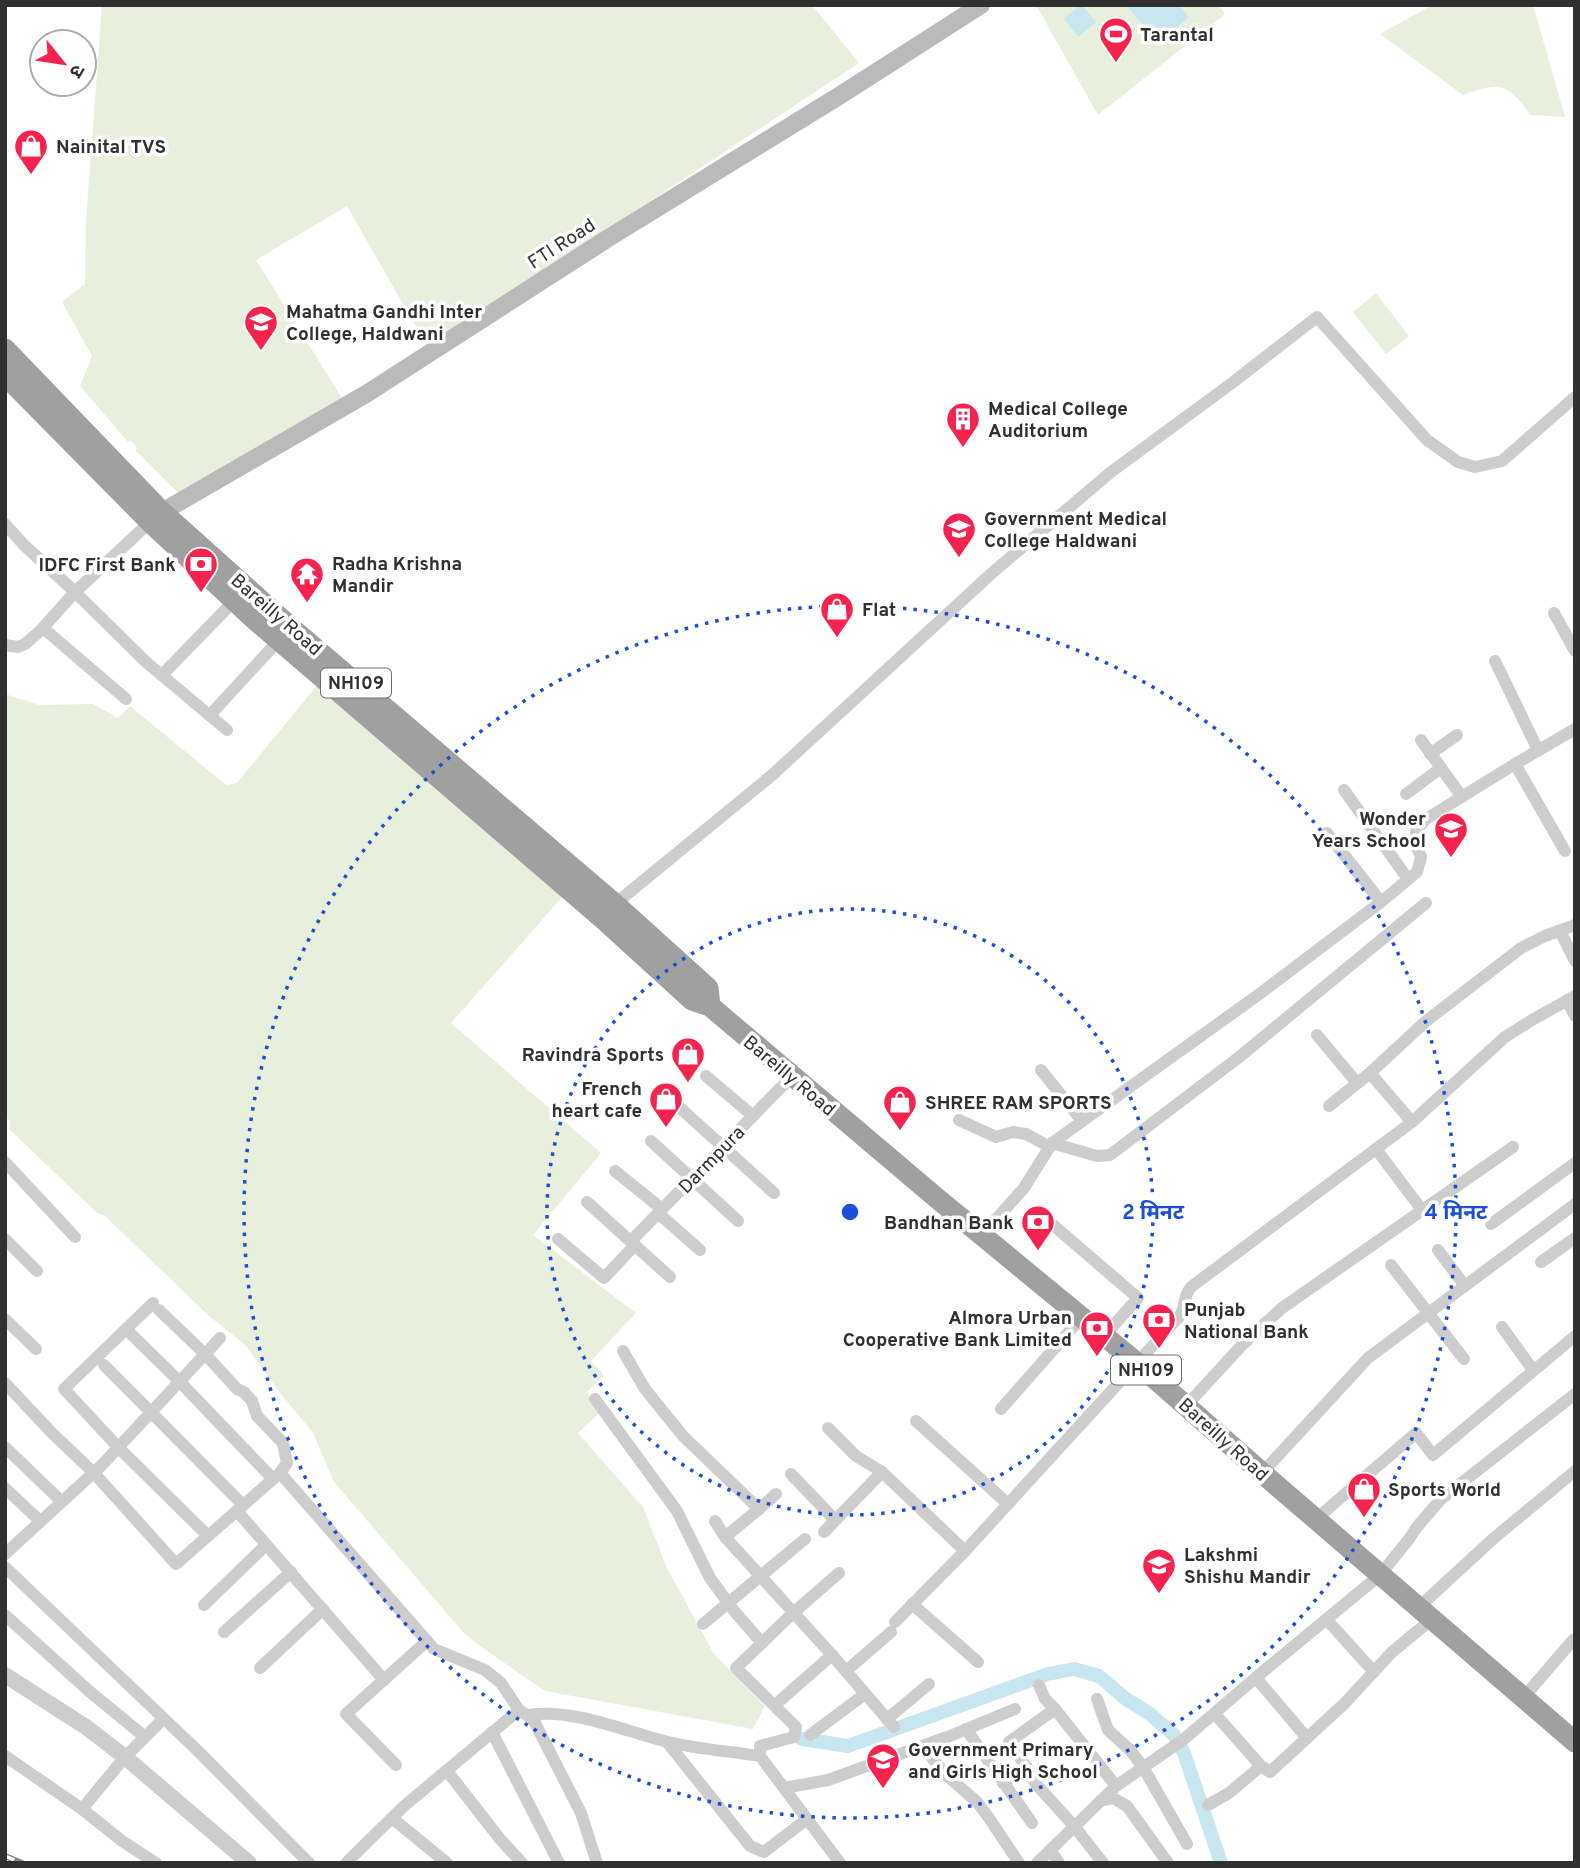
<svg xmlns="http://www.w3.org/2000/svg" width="1580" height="1868" font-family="Overpass,'Noto Sans Devanagari',sans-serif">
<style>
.green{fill:#e9efdd}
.water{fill:#c8e6f0}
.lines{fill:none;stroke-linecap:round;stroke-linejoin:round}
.canal{stroke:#c8e6f0;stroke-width:14}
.minor{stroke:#cdcdcd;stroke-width:12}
.tertiary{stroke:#cdcdcd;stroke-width:16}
.secondary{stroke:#bababa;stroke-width:18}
.trunk{stroke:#a0a0a0;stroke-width:21}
.rail-casing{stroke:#858585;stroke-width:6}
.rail{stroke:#fff;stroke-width:3.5;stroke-dasharray:10;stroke-linecap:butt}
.ring{fill:none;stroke:#1d4ed8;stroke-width:3.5;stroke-dasharray:3.5 7}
.labels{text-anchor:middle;stroke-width:7;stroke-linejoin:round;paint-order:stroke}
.shield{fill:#fff;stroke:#6e6e6e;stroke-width:2}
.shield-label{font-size:18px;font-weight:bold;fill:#303030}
.poi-label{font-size:19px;font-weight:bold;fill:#303030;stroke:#fff;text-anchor:start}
.street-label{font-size:19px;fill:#303030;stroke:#fff}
.centre{fill:#1d4ed8;stroke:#fff;stroke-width:3.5}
.ring-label{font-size:21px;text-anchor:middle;font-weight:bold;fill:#1d4ed8;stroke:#fff;stroke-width:7;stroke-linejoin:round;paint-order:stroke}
</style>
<rect width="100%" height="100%" fill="#fff"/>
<g class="green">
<path d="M102,5H812L859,63L428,348L347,206L256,260L342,398L178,493L135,450L137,448L130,440L128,442L80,386L92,356L62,302L85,284L86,221Z"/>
<path d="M1036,5H1218L1225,14L1098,115Z"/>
<path d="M1432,5H1533L1565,117L1530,115C1522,102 1508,84 1491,87C1482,88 1472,92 1463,95L1380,34Z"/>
<path d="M1376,293L1409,336L1386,354L1353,312Z"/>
<path d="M318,684L565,894L451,1023L601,1153L533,1235L636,1313L591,1361L604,1375L587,1392L600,1412L578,1433L643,1507L667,1568L714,1654L765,1706L753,1729L545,1691L477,1644L463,1632L334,1482L313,1433L280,1393L245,1345L208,1315L105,1216L97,1213L9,1129L10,1121L5,1117V694L39,705L93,704L118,718L130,706L226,785L237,783Z"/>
</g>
<g class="water">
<path d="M1080,5H1082L1096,22L1078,37L1064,19Z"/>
<path d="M1126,5H1179L1189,17L1159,43Z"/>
</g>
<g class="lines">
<path class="canal" d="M802,1739L848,1746L1048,1674L1074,1669L1099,1676L1126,1699L1150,1714L1174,1735L1184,1753L1221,1863"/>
<g class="minor">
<path d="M5,524L24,545L75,592L146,662L227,730"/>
<path d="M1554,613L1575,651"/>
<path d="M43,628L126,699"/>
<path d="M5,645L18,647L25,644L40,631L75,592L150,522"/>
<path d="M1495,661L1538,750"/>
<path d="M162,675L234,601"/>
<path d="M210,715L279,640"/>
<path d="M1421,740L1462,797"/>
<path d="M1430,754L1457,735"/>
<path d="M1515,764L1565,851"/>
<path d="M1344,790L1408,879"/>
<path d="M1406,794L1441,768"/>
<path d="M1327,833L1381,902"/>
<path d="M615,904L771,776L992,573L1111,472L1232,383L1317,317L1427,440L1458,462L1475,467L1502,461L1575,397"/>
<path d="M1560,931L1575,961"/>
<path d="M1567,1000L1575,1016"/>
<path d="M1317,1035L1357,1083"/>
<path d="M1041,1070L1082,1121"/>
<path d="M1370,1073L1412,1122"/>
<path d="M706,1076L753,1116"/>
<path d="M678,1106L774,1193"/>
<path d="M1329,1106L1370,1073L1425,1022L1521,948L1545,936L1575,925"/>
<path d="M959,1120L996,1137L1013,1132L1026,1134L1050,1147"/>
<path d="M651,1141L738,1221"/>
<path d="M1052,1143L1097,1156L1110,1155L1238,1058L1426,903"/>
<path d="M1376,1149L1422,1210"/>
<path d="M5,1162L75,1237"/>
<path d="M615,1171L662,1209"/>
<path d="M587,1202L670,1277"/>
<path d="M658,1213L700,1250"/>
<path d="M1046,1219L1138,1298L1105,1335"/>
<path d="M1491,1224L1575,1163"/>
<path d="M982,1235L1024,1188L1052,1143L1258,995L1381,902L1417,872L1421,857L1416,845V831L1426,819L1515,764L1575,729"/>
<path d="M5,1239L37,1271"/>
<path d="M558,1239L604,1278L635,1245"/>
<path d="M631,1241L792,1076"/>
<path d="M1438,1250L1465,1286"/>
<path d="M1541,1262L1575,1238"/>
<path d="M1391,1265L1464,1359"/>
<path d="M153,1303L64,1389L118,1447L208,1536"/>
<path d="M159,1310L205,1354L237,1389L244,1392L252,1401L257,1416L283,1443L287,1463L280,1473L434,1649L485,1670L501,1683L519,1710L533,1719L581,1813L597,1863"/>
<path d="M5,1319L36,1349"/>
<path d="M1502,1327L1533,1370"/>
<path d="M131,1334L179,1381L273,1479"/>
<path d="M623,1351L645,1389L683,1436L759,1509L725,1537L832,1655L894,1727"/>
<path d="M104,1365L243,1505"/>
<path d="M5,1383L52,1433L93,1472L176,1564L280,1473"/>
<path d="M595,1399L677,1511L710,1578L735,1612L762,1643"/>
<path d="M1187,1405L1243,1344L1282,1308L1513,1147"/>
<path d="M1001,1409L1082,1317"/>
<path d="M916,1421L1008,1504"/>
<path d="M828,1428L856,1456L882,1472L965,1551"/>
<path d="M5,1447L61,1501"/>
<path d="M1262,1473L1368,1358L1575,1204"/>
<path d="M791,1474L835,1520"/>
<path d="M5,1488L40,1521"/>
<path d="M759,1509L776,1494"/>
<path d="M237,1511L384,1680"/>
<path d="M1316,1519L1416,1433L1433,1455L1575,1336"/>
<path d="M715,1521L725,1537"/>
<path d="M824,1532L882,1472"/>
<path d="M5,1554L101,1466L220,1338"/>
<path d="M5,1567L199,1752L309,1863"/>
<path d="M839,1573L793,1613L736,1668L796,1727L794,1737L760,1746V1756L840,1863"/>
<path d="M912,1604L978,1662"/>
<path d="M204,1605L266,1545"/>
<path d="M1418,1608L1494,1538L1575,1471"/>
<path d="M5,1615L89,1691L145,1737"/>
<path d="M1327,1620L1374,1672"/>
<path d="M895,1622L965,1551L1179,1317C1186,1308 1183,1296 1191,1287L1412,1122L1505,1037L1532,1020L1575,996"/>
<path d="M703,1624L805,1539"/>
<path d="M224,1632L291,1572"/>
<path d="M260,1668L323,1609"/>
<path d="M846,1671L891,1632"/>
<path d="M1256,1678L1307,1738"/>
<path d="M1039,1685L1045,1699L1055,1709"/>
<path d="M1523,1698L1573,1640L1575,1641"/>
<path d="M1097,1699L1108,1730L1130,1750L1143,1767L1187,1844"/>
<path d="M775,1705L832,1655"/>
<path d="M1215,1714L1261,1766"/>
<path d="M528,1715C572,1708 621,1730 664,1741C695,1749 728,1751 760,1756"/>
<path d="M887,1719L929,1684"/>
<path d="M966,1729L1032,1823"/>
<path d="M492,1732L559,1863"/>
<path d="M810,1735L865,1694"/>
<path d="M667,1742L750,1846L764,1852L807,1819"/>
<path d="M923,1746L944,1773L977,1802L989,1818L1019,1863"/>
<path d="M5,1756L82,1809L122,1841L156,1863"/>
<path d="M396,1765L346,1714L427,1641"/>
<path d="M447,1771L500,1839L522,1863"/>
<path d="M1003,1783L1027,1768"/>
<path d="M784,1788L828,1780L950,1736L1015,1709"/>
<path d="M1100,1801L1113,1798L1127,1806L1168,1863"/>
<path d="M1208,1805L1229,1793L1261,1766L1270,1772L1345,1703L1392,1652L1432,1619"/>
<path d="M82,1809L125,1757L163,1719"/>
<path d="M392,1818L447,1863"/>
<path d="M1050,1850L1059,1863"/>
<path d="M346,1863L403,1807L519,1710"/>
<path d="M1037,1863L1116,1786L1183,1740L1260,1674L1380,1575L1409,1539L1417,1527L1441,1499L1575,1394"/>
<path d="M1103,1863L1074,1826L1035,1783L1027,1768L1009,1742L1055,1709L1116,1786"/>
</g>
<path class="tertiary" d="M5,1675L86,1727L125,1757L249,1863"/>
<path class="secondary" d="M162,512L366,394L610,237L839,96L981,5"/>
<g class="trunk">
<path d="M5,349L162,512L296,632L615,904L708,988L710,1006"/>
<path d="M5,375L150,522L253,618L602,918L692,1000L710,1006L939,1200L1136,1362L1276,1485L1575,1742"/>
</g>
<g class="rail-casing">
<path id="rail" d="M5,1856L22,1863"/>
</g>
<use href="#rail" class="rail"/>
</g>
<g class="ring">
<circle cx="850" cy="1212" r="303"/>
<circle cx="850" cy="1212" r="606"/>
</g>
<defs>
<g id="stadium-pin" transform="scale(1.75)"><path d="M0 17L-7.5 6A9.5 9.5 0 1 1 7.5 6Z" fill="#f7234f" stroke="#fff"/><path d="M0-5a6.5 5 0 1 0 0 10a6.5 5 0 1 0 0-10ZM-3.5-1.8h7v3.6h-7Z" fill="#fff"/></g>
<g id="shop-pin" transform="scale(1.75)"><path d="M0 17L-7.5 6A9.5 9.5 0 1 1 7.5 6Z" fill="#f7234f" stroke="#fff"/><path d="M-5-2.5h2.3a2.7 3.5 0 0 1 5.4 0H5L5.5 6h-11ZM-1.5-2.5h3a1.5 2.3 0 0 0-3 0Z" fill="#fff"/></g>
<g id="school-pin" transform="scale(1.75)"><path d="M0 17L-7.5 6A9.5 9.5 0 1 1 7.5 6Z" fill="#f7234f" stroke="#fff"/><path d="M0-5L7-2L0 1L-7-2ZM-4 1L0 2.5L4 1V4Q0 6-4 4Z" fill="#fff"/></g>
<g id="building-pin" transform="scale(1.75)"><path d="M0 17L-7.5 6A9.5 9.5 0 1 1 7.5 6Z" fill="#f7234f" stroke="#fff"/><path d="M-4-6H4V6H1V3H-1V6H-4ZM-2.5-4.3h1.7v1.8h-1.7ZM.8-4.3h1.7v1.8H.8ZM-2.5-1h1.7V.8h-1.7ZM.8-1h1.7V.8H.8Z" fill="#fff"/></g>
<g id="university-pin" transform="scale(1.75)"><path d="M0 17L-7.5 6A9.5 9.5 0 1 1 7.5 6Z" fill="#f7234f" stroke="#fff"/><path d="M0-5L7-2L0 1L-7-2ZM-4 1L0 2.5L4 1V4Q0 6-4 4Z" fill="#fff"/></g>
<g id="bank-pin" transform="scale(1.75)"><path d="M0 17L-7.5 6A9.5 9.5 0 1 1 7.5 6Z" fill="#f7234f" stroke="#fff"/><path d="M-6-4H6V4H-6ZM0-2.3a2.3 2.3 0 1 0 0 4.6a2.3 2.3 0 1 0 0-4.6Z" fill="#fff"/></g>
<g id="temple-pin" transform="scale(1.75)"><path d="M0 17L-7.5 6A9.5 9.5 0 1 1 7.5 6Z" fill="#f7234f" stroke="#fff"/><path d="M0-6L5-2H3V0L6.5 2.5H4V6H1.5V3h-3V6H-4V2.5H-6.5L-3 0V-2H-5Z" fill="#fff"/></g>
</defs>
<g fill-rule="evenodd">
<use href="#stadium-pin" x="1116" y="34"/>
<use href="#shop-pin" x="31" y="146"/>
<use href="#school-pin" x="261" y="322"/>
<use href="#building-pin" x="963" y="419"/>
<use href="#university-pin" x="959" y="529"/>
<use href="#bank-pin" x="201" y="564"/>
<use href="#temple-pin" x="307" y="574"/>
<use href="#shop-pin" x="837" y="609"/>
<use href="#school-pin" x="1451" y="829"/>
<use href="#shop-pin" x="688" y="1054"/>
<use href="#shop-pin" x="666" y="1099"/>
<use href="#shop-pin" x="900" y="1102"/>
<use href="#bank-pin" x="1038" y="1222"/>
<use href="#bank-pin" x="1159" y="1320"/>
<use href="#bank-pin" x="1097" y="1328"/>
<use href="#shop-pin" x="1364" y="1489"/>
<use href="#school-pin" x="1159" y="1565"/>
<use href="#school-pin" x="883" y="1760"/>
</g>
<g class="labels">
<g class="shield">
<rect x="321" y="668.5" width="70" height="29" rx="5"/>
<rect x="1111" y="1355.5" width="70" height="29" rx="5"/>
</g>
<g class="shield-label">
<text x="356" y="689">NH109</text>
<text x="1146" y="1376">NH109</text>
</g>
<g class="poi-label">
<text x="1140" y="41">Tarantal</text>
<text x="56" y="153">Nainital TVS</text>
<text x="286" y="318">Mahatma Gandhi Inter<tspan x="286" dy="22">College, Haldwani</tspan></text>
<text x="988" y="415">Medical College<tspan x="988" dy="22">Auditorium</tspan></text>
<text x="984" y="525">Government Medical<tspan x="984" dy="22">College Haldwani</tspan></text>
<text x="332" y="570">Radha Krishna<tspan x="332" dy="22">Mandir</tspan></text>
<text x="176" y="571" text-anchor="end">IDFC First Bank</text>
<text x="862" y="616">Flat</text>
<text x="1426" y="825" text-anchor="end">Wonder<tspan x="1426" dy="22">Years School</tspan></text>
<text x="664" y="1061" text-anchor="end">Ravindra Sports</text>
<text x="642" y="1095" text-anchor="end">French<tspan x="642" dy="22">heart cafe</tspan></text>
<text x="925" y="1109">SHREE RAM SPORTS</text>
<text x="1014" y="1229" text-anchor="end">Bandhan Bank</text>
<text x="1184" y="1316">Punjab<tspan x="1184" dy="22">National Bank</tspan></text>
<text x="1072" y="1324" text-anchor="end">Almora Urban<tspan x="1072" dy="22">Cooperative Bank Limited</tspan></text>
<text x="1388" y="1496">Sports World</text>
<text x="1184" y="1561">Lakshmi<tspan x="1184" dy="22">Shishu Mandir</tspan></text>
<text x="908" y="1756">Government Primary<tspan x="908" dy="22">and Girls High School</tspan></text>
</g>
<g class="street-label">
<text transform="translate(561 243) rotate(-33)" y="7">FTI Road</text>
<text transform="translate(277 614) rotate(41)" y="7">Bareilly Road</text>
<text transform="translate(790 1075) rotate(40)" y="7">Bareilly Road</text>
<text transform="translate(711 1159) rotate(-46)" y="7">Darmpura</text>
<text transform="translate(1224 1439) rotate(42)" y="7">Bareilly Road</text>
</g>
</g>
<circle cx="850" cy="1212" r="10" class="centre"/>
<g class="ring-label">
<text x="1153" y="1219">2 मिनट</text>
<text x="1456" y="1219">4 मिनट</text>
</g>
<rect width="1580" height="1868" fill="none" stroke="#303030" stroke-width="14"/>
<g transform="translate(63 63) rotate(120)"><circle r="33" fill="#ffffff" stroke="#acacac" stroke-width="2"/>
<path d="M0-5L12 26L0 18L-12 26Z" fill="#f7234f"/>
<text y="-10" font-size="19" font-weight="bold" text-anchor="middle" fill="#303030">उ</text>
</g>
</svg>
